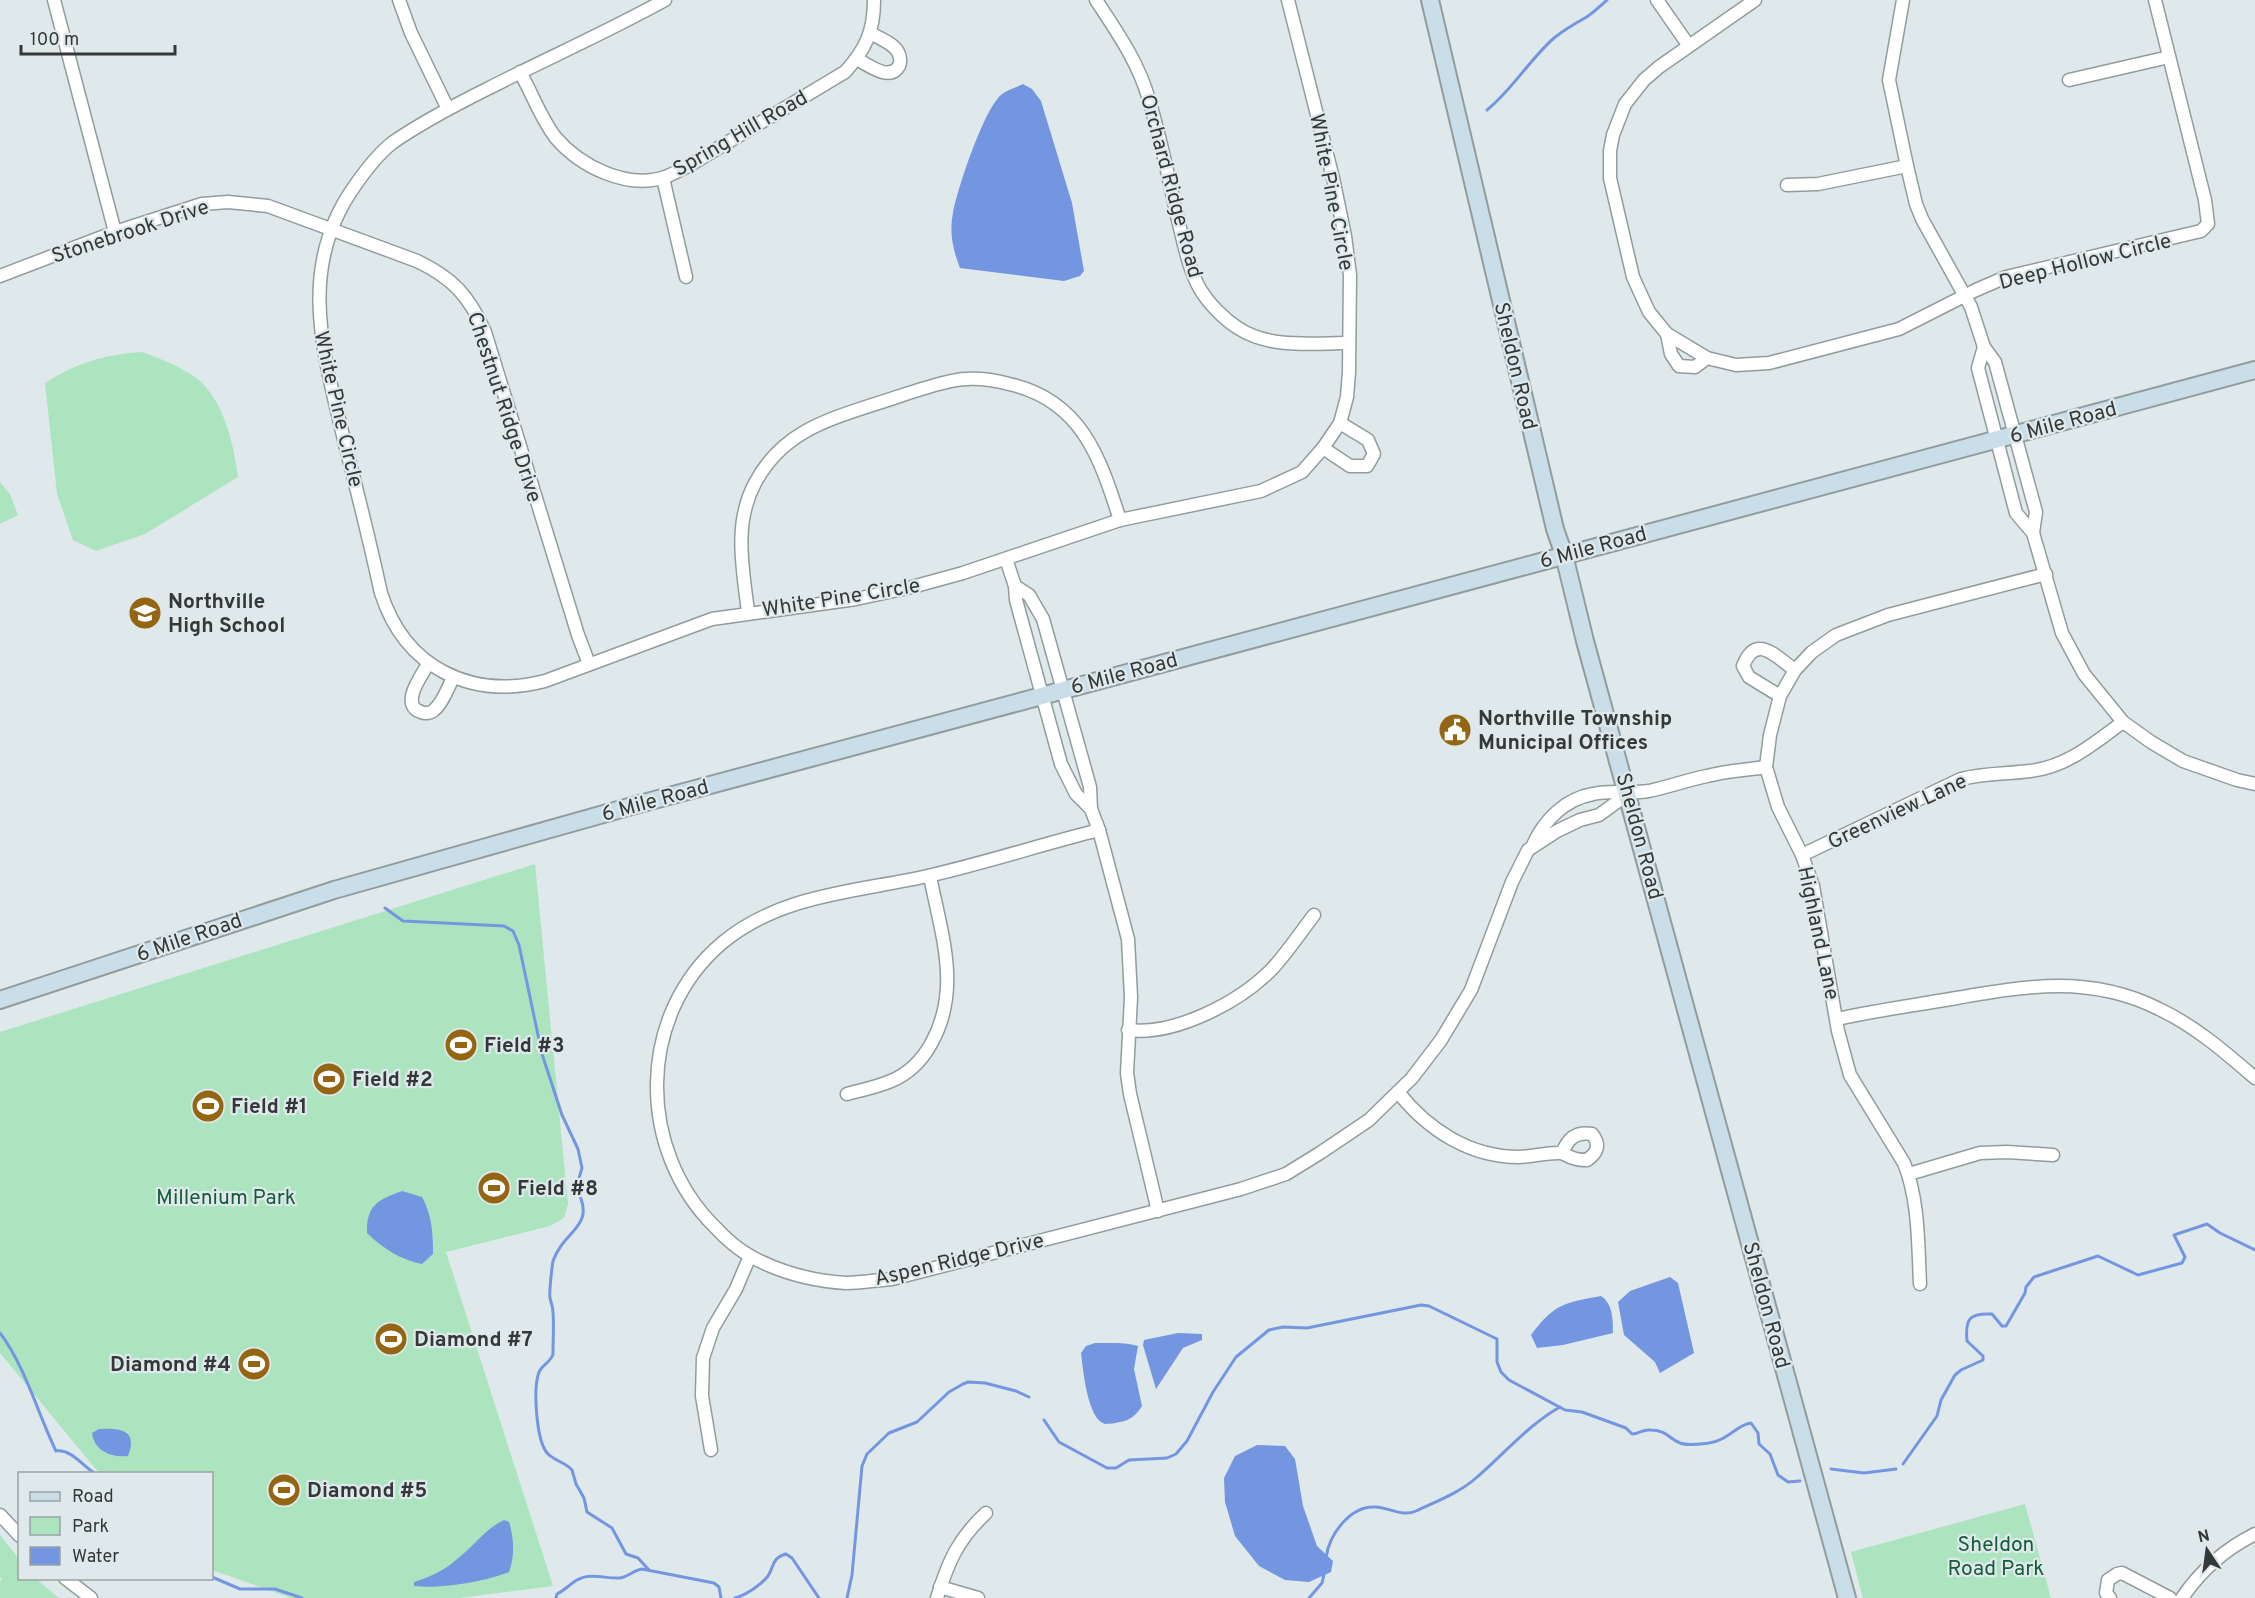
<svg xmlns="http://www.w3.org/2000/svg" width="2255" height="1598" font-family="Overpass,sans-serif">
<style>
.green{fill:#ace4c0}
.water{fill:#7496e1}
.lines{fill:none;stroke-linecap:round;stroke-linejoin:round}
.stream{stroke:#7496e1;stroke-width:3}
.street-casing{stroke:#929c9d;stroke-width:15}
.secondary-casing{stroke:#929c9d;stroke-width:20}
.street{stroke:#fff;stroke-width:12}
.secondary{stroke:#cadeea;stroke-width:16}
.labels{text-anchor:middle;stroke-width:4.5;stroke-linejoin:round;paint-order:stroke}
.street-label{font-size:21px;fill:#343839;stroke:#dfe9eb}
.poi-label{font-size:21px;font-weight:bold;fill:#343839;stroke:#dfe9eb;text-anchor:start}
.park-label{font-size:21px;fill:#165c39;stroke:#dfe9eb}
</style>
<rect width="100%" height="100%" fill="#dfe9eb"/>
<g class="green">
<path d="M142,352C159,358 189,370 201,382C225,405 234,446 238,477L145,534L96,551L73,540L57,494L45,383C76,363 106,354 142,352Z"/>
<path d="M0,482L10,494L18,515L0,524Z"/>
<path d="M535,864L568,1204L564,1218L550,1226L446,1252L553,1586L459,1598H291L212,1570V1474L99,1473L0,1353V1032Z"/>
<path d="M2025,1504L2051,1598H1863L1851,1552Z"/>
<path d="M0,1535L19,1559L20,1578L36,1579L59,1598H0V1581L2,1580L0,1577Z"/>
</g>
<g class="water">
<path d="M1023,84L1032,89L1041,101L1072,203L1084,271L1080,276L1064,281L960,268C953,250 949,233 953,213C957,190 984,108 1002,94C1008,90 1017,87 1023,84Z"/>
<path d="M402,1191L422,1197C432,1215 433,1234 433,1254L422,1264C401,1260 382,1248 367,1233C366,1205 378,1200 402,1191Z"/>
<path d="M1670,1277L1678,1283L1694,1353L1660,1373L1655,1362L1624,1335L1618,1302L1630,1291Z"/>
<path d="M1601,1296C1613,1304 1613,1320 1613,1333L1563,1345L1537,1348L1531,1335C1555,1303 1564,1303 1601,1296Z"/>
<path d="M1178,1333L1202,1334V1340L1183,1348L1156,1389L1143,1345L1144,1340Z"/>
<path d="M1095,1343C1108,1343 1127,1342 1138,1346L1134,1369L1142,1406C1137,1414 1130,1421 1120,1422C1116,1423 1109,1424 1105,1424C1087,1419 1083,1368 1081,1353L1086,1346Z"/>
<path d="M99,1429C121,1428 138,1430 128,1456C112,1458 94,1451 92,1433Z"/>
<path d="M1257,1445L1285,1446L1295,1459L1303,1506L1317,1546L1333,1561L1331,1572L1309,1582L1285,1580L1259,1566L1235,1536L1225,1502L1224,1478L1235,1456Z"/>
<path d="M504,1520L509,1522C514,1538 515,1556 509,1572C484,1582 440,1589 414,1586V1582C430,1577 443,1571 456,1560C473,1547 485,1529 504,1520Z"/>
</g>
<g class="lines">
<g class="stream">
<path d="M1487,110C1513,89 1529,60 1554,38C1564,30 1574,24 1585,18C1593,13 1600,6 1607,0"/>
<path d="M385,908L403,921L504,926L513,931L519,945L542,1054L562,1115L578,1149L582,1168L576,1188C598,1227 564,1229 553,1261C552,1266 549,1293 550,1298C551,1303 553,1307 553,1312C554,1326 553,1340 553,1354C551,1362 543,1364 539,1372C533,1388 536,1442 548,1454C555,1461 565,1462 572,1470L576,1484L584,1498L587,1512L612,1528L626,1554L638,1558L649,1570"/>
<path d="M0,1333C25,1366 38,1414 56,1451C72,1449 83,1467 96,1474"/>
<path d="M1044,1420L1059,1442L1107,1468H1116L1129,1460L1167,1458L1176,1454L1187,1441L1213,1392L1236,1357L1269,1330L1283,1327L1307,1328L1421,1305L1429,1306L1497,1339V1362L1501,1372L1509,1380L1565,1410L1582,1412L1626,1428L1632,1434C1639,1434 1643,1429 1650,1430C1667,1430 1668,1438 1680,1443C1688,1446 1700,1444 1709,1443C1727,1441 1738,1424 1751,1423L1758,1433L1759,1444L1770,1454L1778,1475L1788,1482L1800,1481"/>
<path d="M1903,1464L1937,1416L1941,1400L1955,1375L1961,1370L1983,1360V1356L1967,1341C1965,1319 1969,1313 1992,1314L2002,1326H2006L2025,1293L2026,1287L2034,1277L2098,1256L2138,1275L2182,1263L2185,1257L2174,1235L2207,1224L2220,1233L2255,1250"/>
<path d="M1831,1469L1864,1473L1896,1469"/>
<path d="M1326,1558C1329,1535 1350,1505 1376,1507C1390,1508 1403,1517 1416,1511C1437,1501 1459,1493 1476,1478C1504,1454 1528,1425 1560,1407"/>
<path d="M212,1577L240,1589H275L302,1598"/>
<path d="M556,1598L557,1594C565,1590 570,1584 577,1580C590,1572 606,1579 620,1578C628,1577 634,1570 642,1569L714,1583L719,1587L721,1598"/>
<path d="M735,1598C746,1595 761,1585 768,1576C774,1568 771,1558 786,1554L792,1558L819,1598"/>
<path d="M847,1598L852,1575L862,1466L867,1454L889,1433L917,1422L949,1392L963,1384L968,1382L985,1383L1016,1391L1029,1397"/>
<path d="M1309,1598L1322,1583L1324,1574"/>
</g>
<g class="street-casing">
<g id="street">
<path d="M54,0L115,232"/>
<path d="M399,0L411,33L448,109"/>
<path d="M665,0C607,32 546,59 487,89C455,105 422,122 392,143C377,155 365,171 354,187C296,269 324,355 345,444C358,494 370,543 381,593C405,668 471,700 545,681L712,619L856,599L912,587L963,573L1120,520L1261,491L1302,472L1323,448L1340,423L1347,397L1349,372L1350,275L1345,236L1333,178L1288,0"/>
<path d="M1096,0C1117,32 1139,63 1149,100C1161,139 1169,180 1178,220C1184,243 1188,268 1200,289C1209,304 1224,319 1238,328C1270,349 1313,343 1349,343"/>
<path d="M1657,0L1689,46"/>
<path d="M1755,0L1659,67L1644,80L1625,104L1613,135L1610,151V178L1633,277L1649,312L1667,334L1707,358L1736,365L1769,363L1899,329L1976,290L2006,277L2201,231L2208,224L2205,200L2155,0"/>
<path d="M1903,0L1889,80L1907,166L1916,204L1922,219L1971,307L1984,347L1995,362L2036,512L2033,533"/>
<path d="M857,59C868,65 890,82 899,66C901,62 900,56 898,52C893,43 879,38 870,33"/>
<path d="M520,72C532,93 541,119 556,138C580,166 627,190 665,177C673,174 682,169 690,165L845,72C866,49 874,31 874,0"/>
<path d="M2069,80L2169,57"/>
<path d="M663,178L686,277"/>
<path d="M1787,185L1818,184L1907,166"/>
<path d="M0,276L115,232L202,204L228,202L268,206L417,261C453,278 469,296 485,332L578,635L589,664"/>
<path d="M1667,334L1671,354L1679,366L1695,367L1707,358"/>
<path d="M1984,347L1978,368L2016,513L2033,533L2062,633L2084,674L2123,722L2151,742L2183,761L2237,780L2255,784"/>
<path d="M1323,448L1350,466H1367L1374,454L1368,440L1340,423"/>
<path d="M1006,559L1015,586L1016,600L1061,764L1076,794L1091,809"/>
<path d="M1015,586L1029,595L1043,619L1090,787L1091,809L1099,830L1128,939L1131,997L1127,1073L1130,1094L1158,1211"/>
<path d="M748,612C743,569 733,524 755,483C781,434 823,421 872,405C898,397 924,387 951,381C970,377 990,379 1009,384C1081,400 1100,457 1120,520"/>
<path d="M428,664C422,675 399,705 421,712C425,714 431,713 434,710C443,703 448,687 453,678"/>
<path d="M1780,696L1749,677L1743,666C1756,632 1776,657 1795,670"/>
<path d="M1099,830C1043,844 988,862 932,875C859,892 782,893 722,943C636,1016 637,1150 715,1227C725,1238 738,1249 750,1256C779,1272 814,1281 846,1283C861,1283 877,1280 892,1279L1241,1189L1286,1174L1320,1153L1369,1120L1412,1078L1441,1040L1471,990L1512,882L1528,850L1557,831L1580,820L1599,815L1628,794"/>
<path d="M1533,845C1544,820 1565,799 1593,794C1611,790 1630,794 1649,791C1668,787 1687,780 1707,776C1726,771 1746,770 1766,767"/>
<path d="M1802,855L1961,779C1984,773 2007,774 2030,771C2067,767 2094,743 2123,722"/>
<path d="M1837,1019C1873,1011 1909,1006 1945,1000C2020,987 2087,973 2159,1009C2195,1026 2225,1052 2255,1078"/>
<path d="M1128,1030C1174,1036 1238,1003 1271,970C1287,953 1300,933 1314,915"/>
<path d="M1398,1092C1428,1130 1470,1157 1519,1157C1533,1157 1547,1152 1561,1153C1565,1154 1569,1157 1573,1158C1578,1160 1583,1160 1587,1160C1597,1153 1601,1145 1592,1134C1575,1131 1568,1139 1562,1153"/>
<path d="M847,1094C862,1090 877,1087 891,1081C908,1074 922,1060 931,1044C962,989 941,934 930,876"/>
<path d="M1909,1174L1980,1153L2007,1152L2053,1155"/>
<path d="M1920,1284C1918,1244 1919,1200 1904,1163L1850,1075L1838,1031L1813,886L1802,855L1778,807L1766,767L1770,735L1780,696L1795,670L1812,652L1836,635L1888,615L2046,574"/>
<path d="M711,1450L702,1396L703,1358L713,1328L736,1289L750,1256"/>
<path d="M0,1515L20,1536"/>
<path d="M65,1578L91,1598"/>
<path d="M940,1587L978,1598"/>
<path d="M937,1598C948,1562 958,1539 986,1513"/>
<path d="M2110,1598L2106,1593L2108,1580L2117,1574L2122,1573L2170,1598"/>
<path d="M2182,1598C2201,1570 2225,1549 2255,1534"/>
</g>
</g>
<g class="secondary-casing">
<g id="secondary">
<path d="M1430,0L1555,529L1564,555L1585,641L1847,1598"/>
<path d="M0,1000L334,890L632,806L2255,370"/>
</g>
</g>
<use href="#street" class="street"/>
<use href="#secondary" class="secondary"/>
</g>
<defs>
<g id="school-disc" transform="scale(1.725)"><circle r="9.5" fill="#946614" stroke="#dfe9eb"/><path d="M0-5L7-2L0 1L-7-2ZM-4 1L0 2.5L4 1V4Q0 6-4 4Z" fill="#fff"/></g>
<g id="civic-disc" transform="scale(1.725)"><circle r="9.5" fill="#946614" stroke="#dfe9eb"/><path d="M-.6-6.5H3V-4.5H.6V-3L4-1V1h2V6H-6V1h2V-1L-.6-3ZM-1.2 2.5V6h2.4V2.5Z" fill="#fff"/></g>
<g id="stadium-disc" transform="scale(1.725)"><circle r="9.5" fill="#946614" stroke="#dfe9eb"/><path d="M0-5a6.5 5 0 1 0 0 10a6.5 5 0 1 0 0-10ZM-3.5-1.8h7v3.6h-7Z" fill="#fff"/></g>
</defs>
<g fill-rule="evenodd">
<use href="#school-disc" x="145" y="613"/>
<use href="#civic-disc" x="1455" y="730"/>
<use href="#stadium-disc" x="461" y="1045"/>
<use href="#stadium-disc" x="329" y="1079"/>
<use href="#stadium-disc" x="208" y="1106"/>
<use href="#stadium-disc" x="494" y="1188"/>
<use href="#stadium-disc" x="391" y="1339"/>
<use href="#stadium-disc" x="254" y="1364"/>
<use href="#stadium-disc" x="284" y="1490"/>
</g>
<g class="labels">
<g class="street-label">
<text transform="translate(740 133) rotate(-30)" y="7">Spring Hill Road</text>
<text transform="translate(1172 186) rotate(75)" y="7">Orchard Ridge Road</text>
<text transform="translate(1332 192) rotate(79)" y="7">White Pine Circle</text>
<text transform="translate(130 231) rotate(-18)" y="7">Stonebrook Drive</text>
<text transform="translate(2085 261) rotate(-14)" y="7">Deep Hollow Circle</text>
<text transform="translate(1516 366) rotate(77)" y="7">Sheldon Road</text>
<text transform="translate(505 407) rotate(72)" y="7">Chestnut Ridge Drive</text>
<text transform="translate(339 409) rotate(77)" y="7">White Pine Circle</text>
<text transform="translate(2063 422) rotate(-15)" y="7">6 Mile Road</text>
<text transform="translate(1593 547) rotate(-15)" y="7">6 Mile Road</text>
<text transform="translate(841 597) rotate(-9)" y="7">White Pine Circle</text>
<text transform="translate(1124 673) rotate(-15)" y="7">6 Mile Road</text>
<text transform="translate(655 800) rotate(-15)" y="7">6 Mile Road</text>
<text transform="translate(1897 811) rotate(-25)" y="7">Greenview Lane</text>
<text transform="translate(1640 836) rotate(75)" y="7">Sheldon Road</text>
<text transform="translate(1819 933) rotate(78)" y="7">Highland Lane</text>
<text transform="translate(189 937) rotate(-19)" y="7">6 Mile Road</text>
<text transform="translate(959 1259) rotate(-13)" y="7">Aspen Ridge Drive</text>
<text transform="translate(1767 1305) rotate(75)" y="7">Sheldon Road</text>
</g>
<g class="poi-label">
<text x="168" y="608">Northville<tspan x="168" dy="24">High School</tspan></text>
<text x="1478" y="725">Northville Township<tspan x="1478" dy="24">Municipal Offices</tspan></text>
<text x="484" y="1052">Field #3</text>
<text x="352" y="1086">Field #2</text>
<text x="231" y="1113">Field #1</text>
<text x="517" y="1195">Field #8</text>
<text x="414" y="1346">Diamond #7</text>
<text x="231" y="1371" text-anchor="end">Diamond #4</text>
<text x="307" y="1497">Diamond #5</text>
</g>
<g class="park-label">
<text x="226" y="1204">Millenium Park</text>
<text x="1996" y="1551">Sheldon<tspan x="1996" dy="24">Road Park</tspan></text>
</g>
</g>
<rect x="18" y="1472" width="195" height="108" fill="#dfe9eb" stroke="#9ba2a4" stroke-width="1.5"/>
<rect x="30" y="1492" width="30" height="9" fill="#cadeea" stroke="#9ba2a4" stroke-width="1.5"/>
<text x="72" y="1502" font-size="18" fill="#343839">Road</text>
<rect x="30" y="1517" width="30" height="18" fill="#ace4c0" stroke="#9ba2a4" stroke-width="1.5"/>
<text x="72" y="1532" font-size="18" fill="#343839">Park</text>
<rect x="30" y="1547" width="30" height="18" fill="#7496e1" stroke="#9ba2a4" stroke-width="1.5"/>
<text x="72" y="1562" font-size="18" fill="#343839">Water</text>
<g transform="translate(2207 1550) rotate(347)" stroke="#dfe9eb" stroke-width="4.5" paint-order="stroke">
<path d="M0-4.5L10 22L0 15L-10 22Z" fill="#343839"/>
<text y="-9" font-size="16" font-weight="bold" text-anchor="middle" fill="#343839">N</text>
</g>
<path d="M21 45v9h154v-9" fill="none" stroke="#343839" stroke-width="3"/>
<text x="30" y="45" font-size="18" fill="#343839" stroke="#dfe9eb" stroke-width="4.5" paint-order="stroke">100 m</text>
</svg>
